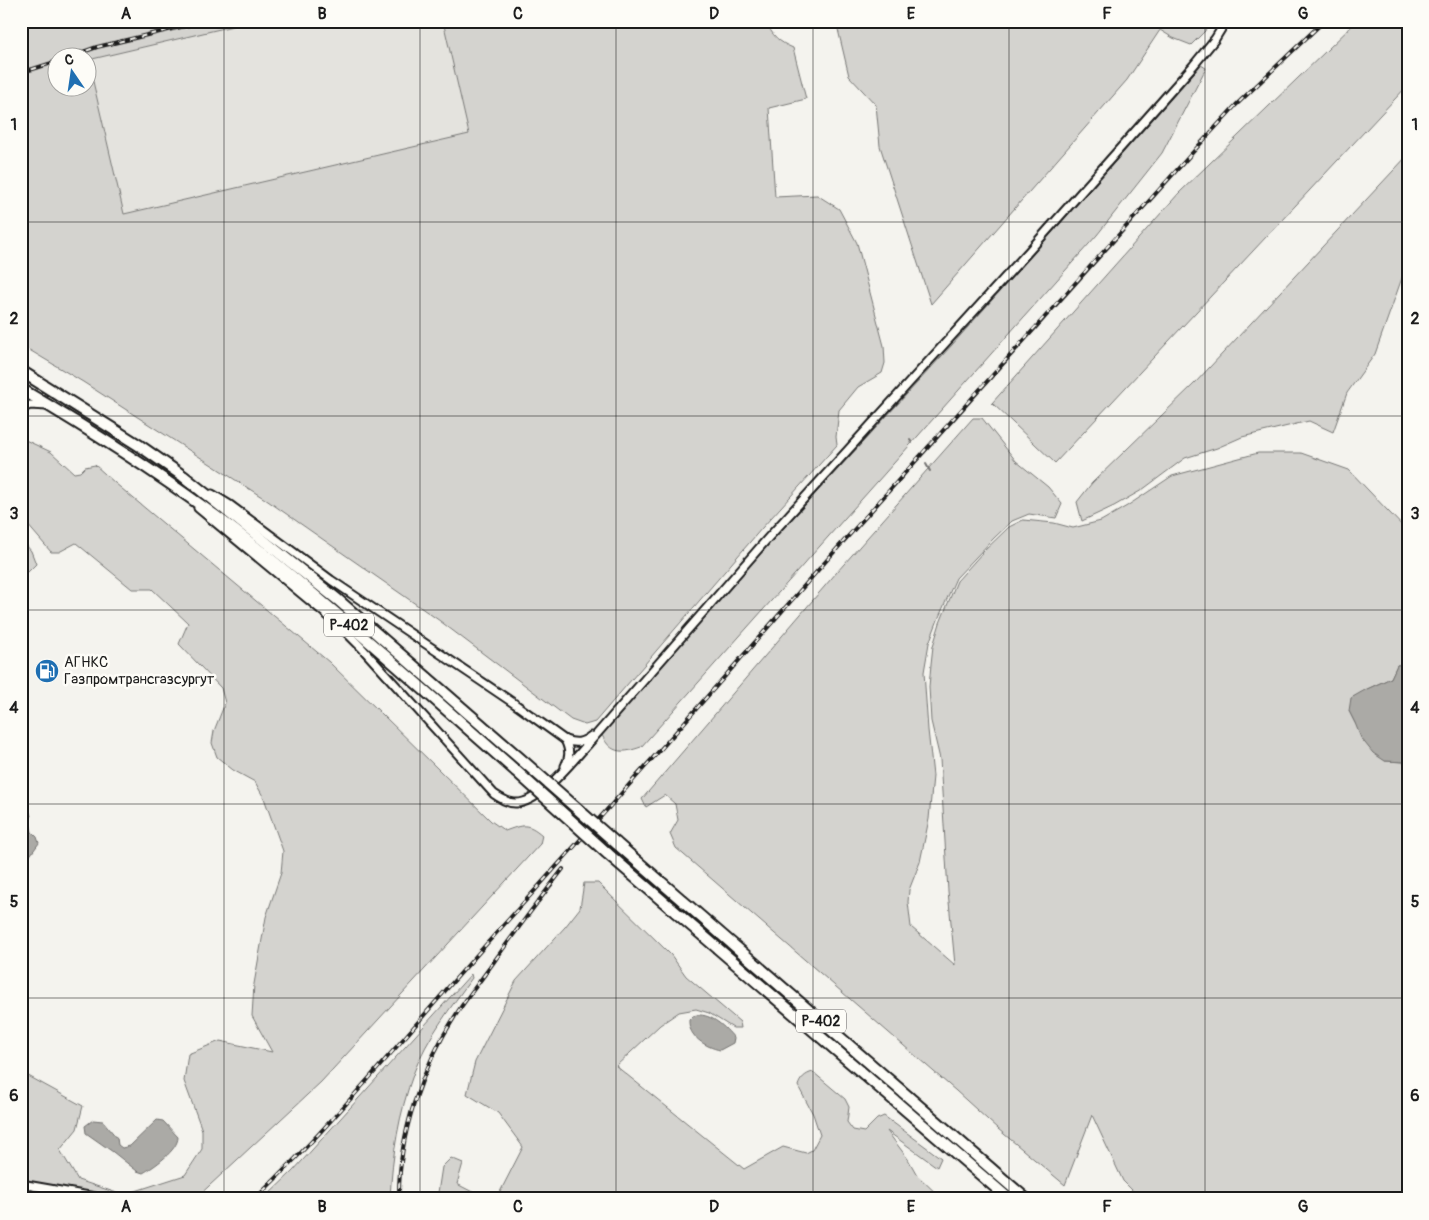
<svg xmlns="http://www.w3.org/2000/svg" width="1429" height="1220" font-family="Pangolin,sans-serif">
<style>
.built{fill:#e4e3de}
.green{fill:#d4d3cf;stroke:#787876;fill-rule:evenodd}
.water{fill:#abaaa6;stroke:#72716f}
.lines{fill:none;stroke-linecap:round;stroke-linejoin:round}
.stream{stroke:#72716f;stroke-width:2}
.minor-casing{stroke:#1c1c1c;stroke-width:11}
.primary-casing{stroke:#1c1c1c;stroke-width:14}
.minor{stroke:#fdfcf7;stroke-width:7}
.primary{stroke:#fdfcf7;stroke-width:10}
.rail-casing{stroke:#1c1c1c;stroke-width:4}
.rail{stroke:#fdfcf7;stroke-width:2;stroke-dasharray:5.5;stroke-linecap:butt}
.primary-bridge-casing{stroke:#1c1c1c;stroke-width:14;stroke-linecap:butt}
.primary-bridge{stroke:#fdfcf7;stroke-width:10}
.grid{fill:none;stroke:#1c1c1c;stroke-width:1;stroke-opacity:0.55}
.labels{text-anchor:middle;stroke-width:5;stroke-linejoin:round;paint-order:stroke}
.shield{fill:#fdfcf7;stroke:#605f5e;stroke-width:1}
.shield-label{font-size:14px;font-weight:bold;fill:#1c1c1c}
.poi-label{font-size:15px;fill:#1c1c1c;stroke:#fdfcf7;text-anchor:start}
.neatline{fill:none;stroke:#1c1c1c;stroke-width:2}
.grid-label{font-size:16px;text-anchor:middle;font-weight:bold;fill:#1c1c1c}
</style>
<rect width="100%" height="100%" fill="#f4f3ee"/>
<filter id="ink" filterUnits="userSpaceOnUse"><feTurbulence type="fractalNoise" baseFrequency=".02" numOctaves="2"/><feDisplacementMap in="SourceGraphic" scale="10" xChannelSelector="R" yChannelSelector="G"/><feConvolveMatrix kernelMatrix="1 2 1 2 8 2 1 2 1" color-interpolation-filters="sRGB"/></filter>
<g filter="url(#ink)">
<path class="built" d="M254,21H443L469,134L124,214L88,60Z"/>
<g class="green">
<path d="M21,21H254L88,60L124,214L469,134L443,21H766C772,36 779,42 793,48L806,99L769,108L775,197L817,195L839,209L857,243L884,346L885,363L882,373L858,387L839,410L836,437L837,445L762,528L595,722L585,725L571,720L440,621L265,499L83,382L21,345ZM58,58H88V88H58Z"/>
<path d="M836,21H1209L1205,31L1191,45L1173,38L1160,30L1127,80L931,304L880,146L876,105L849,76Z"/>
<path d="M1357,21H1408V85L1055,463L992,403L1179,193Z"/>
<path d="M1201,65L1206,68L1162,153L1097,235L641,747C624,753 611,755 602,735L704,615L952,345Z"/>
<path d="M1408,155V261L1375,354L1347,393L1333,432L1309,421L1242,437L1217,448L1185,458L1142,490L1114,506L1082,521L1077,502L1092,483L1195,383Z"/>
<path d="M973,418H982L1016,461L1048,487L1062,504L1056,518L1029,514L1012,521L994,538L956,578L939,617L929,643L924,672L928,730L933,776L929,819L920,862L909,890L908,902L911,927L955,965L948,891L940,759L931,721L929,687L931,664L933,646L940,623L957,581L983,552L1009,527L1023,520L1054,523L1073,528L1101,521L1127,506L1172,476L1258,453H1301L1349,470L1408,532V664L1397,665L1391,678L1365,690L1349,711L1355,723L1385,761L1405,762L1408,795V1199H1141L1123,1181L1092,1115L1065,1185L998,1129L956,1091L676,848L670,834L678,820L675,804L665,795L646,807L642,799L837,572Z"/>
<path d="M21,438L51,452L74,473L80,472L85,467L95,465L115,483L329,662L491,821L505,831C522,825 527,822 542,835L540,844L321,1082L195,1199H21V1072L83,1106L77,1129L60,1150L78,1180L123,1195L185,1175L202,1149V1130L184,1081L188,1054L220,1041L272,1052L252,1016L254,984L266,917L281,873L283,851L264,798L255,782L233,770L217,757L212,743L214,731L225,703L221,688L179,644L188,623L152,589H132L76,543L59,552H51L21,517Z"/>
<path d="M21,539L31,551L36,564L28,572H21Z"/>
<path d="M584,883H598L671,955L686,976L740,1022L741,1028H733L709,1013L696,1009L679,1012L660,1025L616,1066L744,1169L783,1147L806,1153L812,1150L820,1135L813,1114L798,1086C800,1079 805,1074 813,1072L845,1099L849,1107L847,1122L853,1130L864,1132L877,1119L884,1116L941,1158L937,1167L887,1131L908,1159L917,1175L942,1199H437L442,1167L451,1158L463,1163L457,1184L486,1199L499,1194L523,1147L498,1113L467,1094L475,1062L516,981L565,927L580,908Z"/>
<path d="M471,974L472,978C451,1007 427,1038 414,1072C399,1113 392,1156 390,1199H264L293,1171Z"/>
</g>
<g class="water">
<path d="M1408,664V795L1405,762L1385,761L1373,753L1361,738L1355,723L1349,711L1351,698L1365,690L1391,678L1397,665Z"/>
<path d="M21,807H28L31,816L30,823L32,832L37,837L39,843L26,861L21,863Z"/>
<path d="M697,1015C712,1014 725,1027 734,1038L733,1043L720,1050C706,1047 688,1037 689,1020L693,1016Z"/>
<path d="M93,1120L103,1121L117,1138L118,1145L122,1148L130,1146L157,1120L163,1121L178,1137C178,1150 154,1167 143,1173L137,1171L113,1152L86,1133L85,1126Z"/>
</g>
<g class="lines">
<g class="stream">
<path d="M910,440L912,443"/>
<path d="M926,464L930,471"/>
</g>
<g class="minor-casing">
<g id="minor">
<path d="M21,409L30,405L47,406"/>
<path d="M212,494L230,505L331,580L515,704L565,740C576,744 582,743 591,736"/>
<path d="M198,508L338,624L361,647L494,794C500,798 507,803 515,803C538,805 573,760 589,743L768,538L1029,251L1193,66L1215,39L1226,21"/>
<path d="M565,766C570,757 570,750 565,740"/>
<path d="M21,1184L95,1197"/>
</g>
</g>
<g class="primary-casing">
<g id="primary">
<path d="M21,371L140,446L183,476L338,600L524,762"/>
<path d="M21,389C92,431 163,476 229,526C329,603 421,688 516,771"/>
<path d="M616,843L1026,1199"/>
<path d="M607,853L1009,1199"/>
</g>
</g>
<use href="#minor" class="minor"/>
<use href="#primary" class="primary"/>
<g class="rail-casing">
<g id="rail">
<path d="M66,58L97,47L206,21"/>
<path d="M21,72L33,69L58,61"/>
<path d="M255,1199C346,1111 424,1012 509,919C616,801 721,681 826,561C951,421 1076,281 1202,142L1236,105L1324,21"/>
<path d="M399,1199C398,1134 422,1067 457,1013C468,996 481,980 493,963C515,932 539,900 563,869"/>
</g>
</g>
<use href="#rail" class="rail"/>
<g class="primary-bridge-casing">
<g id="primary-bridge">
<path d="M524,762L616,843"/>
<path d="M516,771L607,853"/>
</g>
</g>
<use href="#primary-bridge" class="primary-bridge"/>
</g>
</g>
<path class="grid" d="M224,21V1199M420,21V1199M616,21V1199M813,21V1199M1009,21V1199M1205,21V1199M21,222H1408M21,416H1408M21,610H1408M21,804H1408M21,998H1408"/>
<defs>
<g id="fuel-disc" transform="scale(1.25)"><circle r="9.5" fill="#1f6fb2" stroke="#fdfcf7"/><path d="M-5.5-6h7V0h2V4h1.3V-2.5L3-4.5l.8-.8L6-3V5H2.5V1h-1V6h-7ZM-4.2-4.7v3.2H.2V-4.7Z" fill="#fff"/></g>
</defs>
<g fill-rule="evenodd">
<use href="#fuel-disc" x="47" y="671"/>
</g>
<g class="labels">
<g class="shield">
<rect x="324" y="613.5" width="50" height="23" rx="4"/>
<rect x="796" y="1009.5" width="50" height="23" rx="4"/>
</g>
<g class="shield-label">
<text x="349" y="630">Р-402</text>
<text x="821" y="1026">Р-402</text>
</g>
<g class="poi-label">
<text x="64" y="667">АГНКС<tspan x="64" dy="17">Газпромтрансгазсургут</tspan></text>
</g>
</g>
<rect width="1429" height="1220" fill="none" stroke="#fdfcf7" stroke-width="55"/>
<g transform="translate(72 72) rotate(347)"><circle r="24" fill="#fdfcf7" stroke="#a3a29f"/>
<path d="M0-4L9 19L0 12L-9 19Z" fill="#1f6fb2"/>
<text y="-8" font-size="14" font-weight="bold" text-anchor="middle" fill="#1c1c1c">С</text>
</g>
<rect x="28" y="28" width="1374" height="1164" class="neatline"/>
<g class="grid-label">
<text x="126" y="19">A</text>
<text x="322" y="19">B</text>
<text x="518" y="19">C</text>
<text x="714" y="19">D</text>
<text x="911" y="19">E</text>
<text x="1107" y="19">F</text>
<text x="1303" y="19">G</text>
<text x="14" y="130">1</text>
<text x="1415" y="130">1</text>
<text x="14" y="324">2</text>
<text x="1415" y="324">2</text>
<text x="14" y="519">3</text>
<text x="1415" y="519">3</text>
<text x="14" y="713">4</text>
<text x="1415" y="713">4</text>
<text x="14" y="907">5</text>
<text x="1415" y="907">5</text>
<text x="14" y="1101">6</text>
<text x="1415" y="1101">6</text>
<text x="126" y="1212">A</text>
<text x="322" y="1212">B</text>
<text x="518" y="1212">C</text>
<text x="714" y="1212">D</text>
<text x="911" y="1212">E</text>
<text x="1107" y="1212">F</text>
<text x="1303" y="1212">G</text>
</g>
</svg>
